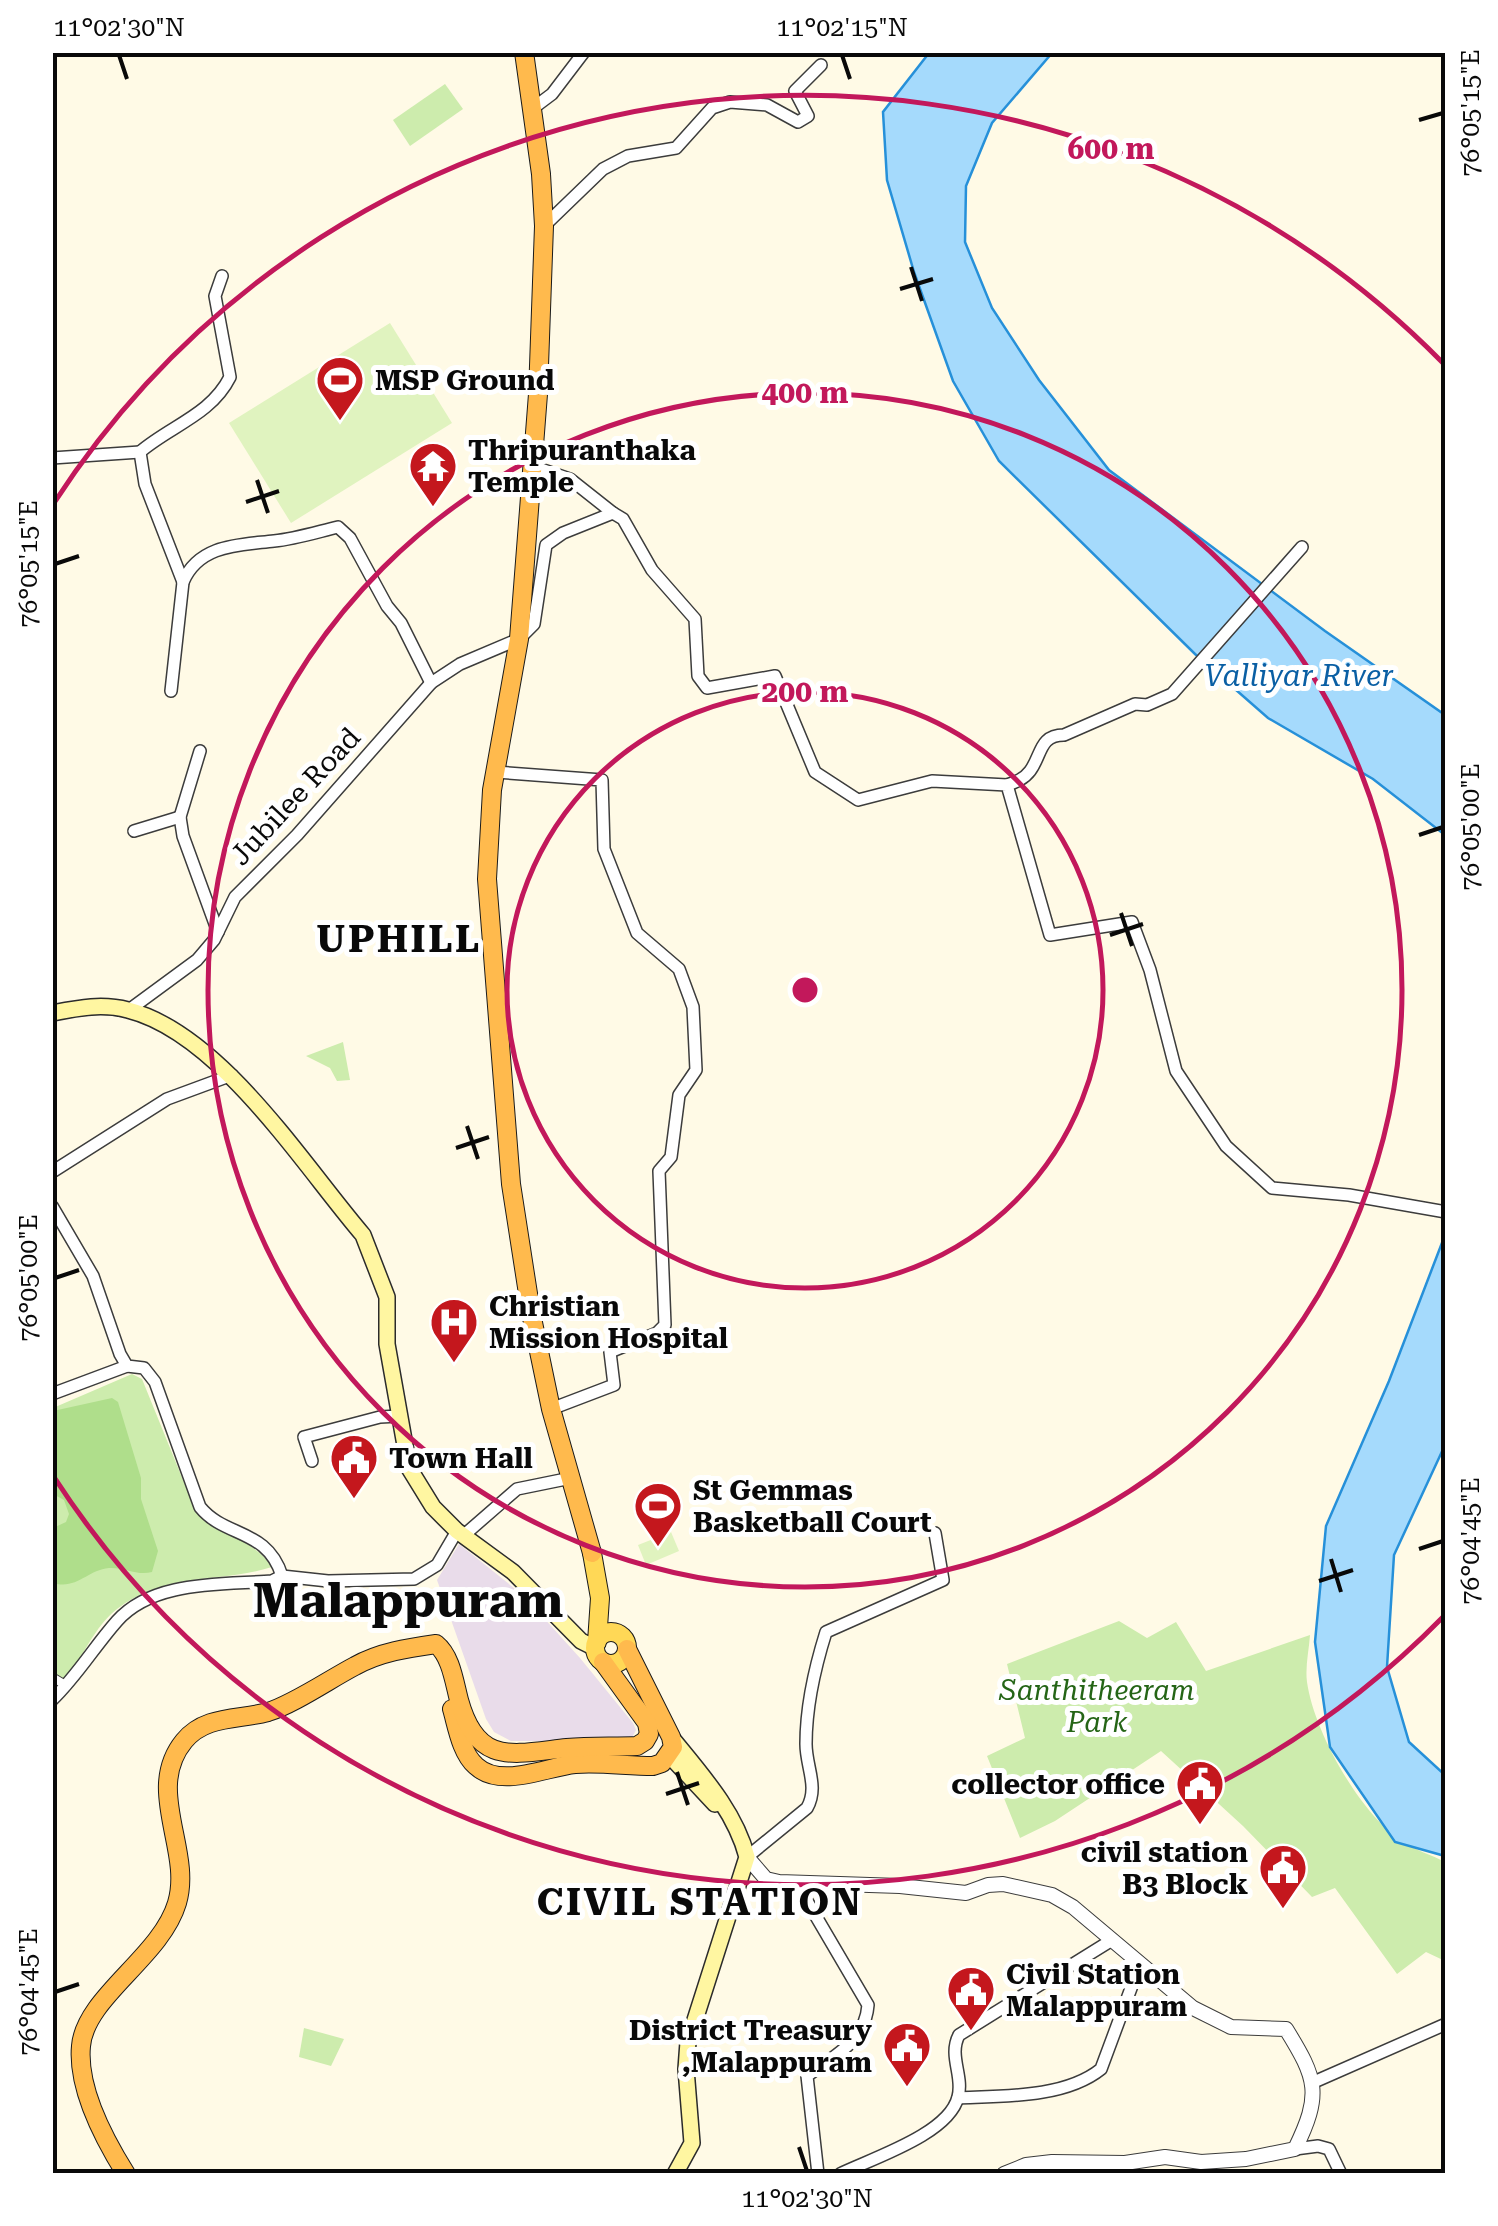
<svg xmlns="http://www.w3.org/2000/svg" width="1498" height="2226" font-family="'Roboto Serif',serif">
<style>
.industrial{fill:#e9dcea}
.green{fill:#cdecad}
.forest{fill:#afde8b}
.pitch{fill:#e0f3bf}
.water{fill:#a5dafc;stroke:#2690d9;stroke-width:2.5}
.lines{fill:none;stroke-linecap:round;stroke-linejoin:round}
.pedestrian-casing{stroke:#3c3c3c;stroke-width:10}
.minor-casing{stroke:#3c3c3c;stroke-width:14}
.tertiary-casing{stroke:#3c3c3c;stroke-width:16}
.secondary-casing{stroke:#2b2b2b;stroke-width:18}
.primary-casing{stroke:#1a1a1a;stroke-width:20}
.trunk-casing{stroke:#1a1a1a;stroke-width:20}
.pedestrian{stroke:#fff;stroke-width:8}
.minor{stroke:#fff;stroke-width:11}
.tertiary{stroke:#fff;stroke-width:14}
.secondary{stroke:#fff6a1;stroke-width:15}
.primary{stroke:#ffd856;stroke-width:18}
.trunk{stroke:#ffba4d;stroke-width:18}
.ticks{fill:none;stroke:#090909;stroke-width:4}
.ring{fill:none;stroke:#c2185b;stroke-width:5}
.labels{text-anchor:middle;stroke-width:10;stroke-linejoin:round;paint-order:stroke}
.poi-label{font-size:28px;font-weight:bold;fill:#090909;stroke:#fff;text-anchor:start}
.street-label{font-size:28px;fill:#090909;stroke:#fff}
.park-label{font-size:28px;font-style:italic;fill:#256516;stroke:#fff}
.water-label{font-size:30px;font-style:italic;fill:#0a5fa4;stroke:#fff}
.district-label{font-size:38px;font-weight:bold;letter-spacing:2.5px;fill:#090909;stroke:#fff}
.town-label{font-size:48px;font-weight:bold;fill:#090909;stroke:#fff}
.centre{fill:#c2185b;stroke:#fff;stroke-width:5}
.ring-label{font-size:30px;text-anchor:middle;font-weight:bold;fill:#c2185b;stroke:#fff;stroke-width:10;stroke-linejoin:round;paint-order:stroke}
.neatline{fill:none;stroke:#090909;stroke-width:4}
.ticks-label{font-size:25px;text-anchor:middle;fill:#090909}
</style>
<rect width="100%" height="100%" fill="#fffae6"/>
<path class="industrial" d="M459,1544L524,1596L580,1658L633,1723L636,1730L632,1738L624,1741H511L494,1732L486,1719L437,1580Z"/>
<g class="green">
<path d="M445,84L463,109L410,146L393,120Z"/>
<path d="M343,1042L350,1080L337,1081L330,1068L306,1056Z"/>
<path d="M132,1374L142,1379L196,1512C220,1533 254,1540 272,1567C218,1584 167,1571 117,1609C89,1631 78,1671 53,1696V1408Z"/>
<path d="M1119,1621L1147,1638L1176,1622L1206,1671L1310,1635C1309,1650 1305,1667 1307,1682C1314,1732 1360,1814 1403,1842C1415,1850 1432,1855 1445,1862V1961L1426,1952L1397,1974L1335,1888L1312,1897L1243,1826L1161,1751L1055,1821L1020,1838L987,1756L1025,1738L1007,1664Z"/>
<path d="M304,2028L344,2039L331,2066L299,2057Z"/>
</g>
<path class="forest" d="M112,1398L118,1402L141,1478V1499L158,1551L152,1572C137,1576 124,1567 109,1568C87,1570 77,1590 53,1583V1528L66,1522L69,1514L64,1500L53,1494V1411Z"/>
<g class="pitch">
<path d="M390,323L452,423L291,523L229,423Z"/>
<path d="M671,1532L679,1551L646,1565L638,1545Z"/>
</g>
<g class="water">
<path d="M929,53H1052L992,123L966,186L965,242L992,308L1039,380L1109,470L1325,631L1445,715V835L1373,779L1268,718L1195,654L999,461L953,381L914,272L887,180L883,112Z"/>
<path d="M1445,1235V1445L1394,1555L1387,1667L1409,1742L1445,1775V1856L1395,1842L1330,1747L1315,1642L1326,1526L1389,1381Z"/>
</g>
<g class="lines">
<g class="pedestrian-casing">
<path id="pedestrian" d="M52,1677L67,1686"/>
</g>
<g class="minor-casing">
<g id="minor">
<path d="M532,109L552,94L584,52"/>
<path d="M544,226L603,169L628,156L676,148L712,108L730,102L767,105L798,122L808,116L795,91L821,65"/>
<path d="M52,458L140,452"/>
<path d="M532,466L570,479L613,513"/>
<path d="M183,582L145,484L140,452C170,426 211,415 230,377L215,296L222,276"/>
<path d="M171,691L183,582C199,544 240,545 274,541C295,539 317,532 338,527L350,538L387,606L401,623L431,683"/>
<path d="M200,751L180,817L183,836L218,932"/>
<path d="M496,772L602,780L604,849L637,933L679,969L693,1007L696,1070L679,1095L671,1157L659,1171L665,1325L657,1333L610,1352L614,1385L551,1409"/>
<path d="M1007,785C1016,782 1024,779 1030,771C1042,755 1039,735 1064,735L1135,704L1147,705L1172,694L1302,547"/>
<path d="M134,831L180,817"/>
<path d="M129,1010L197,960L214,940L235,897L297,835L431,683L460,664L519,639L534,624L546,545L563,533L613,513L623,519L652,570L695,619L698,676L707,688L775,676L815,772L858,800L932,781L1007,785L1050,935L1132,922L1150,970L1176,1071L1226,1146L1272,1188L1349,1195L1446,1212"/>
<path d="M52,1172L167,1099L232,1075"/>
<path d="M52,1206L93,1276L120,1354L127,1366L144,1368L155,1382L200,1507C225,1538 267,1528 282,1576"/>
<path d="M52,1394L127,1366"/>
<path d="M312,1461L304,1437L380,1417L399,1416"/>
<path d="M463,1536L517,1489L571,1478"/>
<path d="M52,1700C77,1676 94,1647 117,1621C153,1580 222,1585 272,1581L282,1576L328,1581L414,1579L437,1565L457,1531"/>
<path d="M747,1857L807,1808C819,1787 806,1767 806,1744C806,1708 815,1667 826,1632L943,1580L935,1533"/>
<path d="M797,1884L868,2005C865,2042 835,2055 807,2076L818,2174"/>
<path d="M1314,2082L1446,2024"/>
<path d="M958,2098C1003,2096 1065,2098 1101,2069L1140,1964"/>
<path d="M1295,2149L1318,2146L1329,2149L1341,2174"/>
<path d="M840,2174C873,2158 949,2134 958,2097C964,2076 948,2056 959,2035L1112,1940"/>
</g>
</g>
<g class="tertiary-casing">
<path id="tertiary" d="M747,1857L766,1879L779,1882L900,1886L966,1893L988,1885L1003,1884L1052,1895L1073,1907L1193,2008L1231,2027L1286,2029C1317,2079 1322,2094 1295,2149L1246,2159L1201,2162L1165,2157L1125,2163L1052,2162L1026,2165L1004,2174"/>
</g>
<g class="secondary-casing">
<g id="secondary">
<path d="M52,1013C78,1008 102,1003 128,1010C220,1033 303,1165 363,1235L387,1297V1344L409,1468L433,1507L457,1531L513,1572L581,1641L595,1648"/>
<path d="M671,1737C701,1774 735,1811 747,1857L688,2042L686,2069L692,2143L675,2174"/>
<path d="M669,1755L715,1804"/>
</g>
</g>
<g class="primary-casing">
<g id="primary">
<path d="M592,1553L600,1598L597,1642"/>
<circle cx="611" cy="1648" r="16"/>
</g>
</g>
<g class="trunk-casing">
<g id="trunk">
<path d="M524,52L541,174L544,226L538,394L519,639L492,790L487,879L511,1184L531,1313L551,1409L592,1553"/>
<path d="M452,1709C457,1726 461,1753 476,1766C501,1789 546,1767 575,1764C600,1762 627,1766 653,1766L662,1763L673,1747L671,1737L627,1649"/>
<path d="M126,2174C104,2139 77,2088 81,2046C85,1997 161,1957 177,1903C193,1850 144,1790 184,1741C205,1715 239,1720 268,1712C294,1704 330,1679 355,1666C380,1652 408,1648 436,1644C451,1656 454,1681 459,1700C477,1766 512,1754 567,1748C590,1746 614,1747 637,1746L645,1741L649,1734L647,1723L603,1662"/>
</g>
</g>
<use href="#pedestrian" class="pedestrian"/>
<use href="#minor" class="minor"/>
<use href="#tertiary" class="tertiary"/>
<use href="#secondary" class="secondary"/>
<use href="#primary" class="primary"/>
<use href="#trunk" class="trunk"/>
</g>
<path class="ticks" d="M119,55L127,79M842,55L850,79M1419,120L1443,113M911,267L922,301M900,289L933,279M257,480L268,513M246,502L279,491M55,564L79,556M1419,835L1443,827M1121,913L1132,946M1110,935L1143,924M467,1126L478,1159M456,1148L489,1137M55,1278L79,1270M1419,1549L1443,1541M1331,1559L1341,1592M1319,1581L1353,1570M677,1772L688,1805M666,1794L699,1783M55,1992L79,1984M799,2147L807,2171"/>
<g class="ring">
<circle cx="805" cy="990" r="298"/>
<circle cx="805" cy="990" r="597"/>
<path d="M1443 1617A895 895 0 0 1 54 1477M54 503A895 895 0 0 1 1443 363"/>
</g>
<defs>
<g id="stadium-pin" transform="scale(2.5)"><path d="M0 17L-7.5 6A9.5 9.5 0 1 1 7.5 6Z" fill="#c4171d" stroke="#fff"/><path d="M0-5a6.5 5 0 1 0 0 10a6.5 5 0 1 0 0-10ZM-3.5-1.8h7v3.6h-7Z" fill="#fff"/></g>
<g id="temple-pin" transform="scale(2.5)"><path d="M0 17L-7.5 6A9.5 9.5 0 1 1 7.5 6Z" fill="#c4171d" stroke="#fff"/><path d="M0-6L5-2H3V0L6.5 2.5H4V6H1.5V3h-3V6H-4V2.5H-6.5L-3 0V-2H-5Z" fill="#fff"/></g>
<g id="hospital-pin" transform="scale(2.5)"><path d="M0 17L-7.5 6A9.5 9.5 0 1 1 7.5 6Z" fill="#c4171d" stroke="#fff"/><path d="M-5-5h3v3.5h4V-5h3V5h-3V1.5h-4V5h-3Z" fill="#fff"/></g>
<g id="civic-pin" transform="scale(2.5)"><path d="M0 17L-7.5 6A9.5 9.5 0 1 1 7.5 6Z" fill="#c4171d" stroke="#fff"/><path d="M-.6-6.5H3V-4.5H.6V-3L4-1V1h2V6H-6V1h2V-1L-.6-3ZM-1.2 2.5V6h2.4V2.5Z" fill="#fff"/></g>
</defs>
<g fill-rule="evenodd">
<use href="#stadium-pin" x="340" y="380"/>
<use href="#temple-pin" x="433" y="466"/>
<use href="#hospital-pin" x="454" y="1322"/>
<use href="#civic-pin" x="354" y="1458"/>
<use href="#stadium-pin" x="658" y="1506"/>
<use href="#civic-pin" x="1200" y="1784"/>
<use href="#civic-pin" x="1283" y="1868"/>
<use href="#civic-pin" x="971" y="1990"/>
<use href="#civic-pin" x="907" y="2046"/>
</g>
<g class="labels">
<g class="poi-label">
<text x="375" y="390">MSP Ground</text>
<text x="468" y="460">Thripuranthaka<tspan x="468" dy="32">Temple</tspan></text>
<text x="489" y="1316">Christian<tspan x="489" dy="32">Mission Hospital</tspan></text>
<text x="389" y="1468">Town Hall</text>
<text x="693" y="1500">St Gemmas<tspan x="693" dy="32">Basketball Court</tspan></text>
<text x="1165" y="1794" text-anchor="end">collector office</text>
<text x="1248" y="1862" text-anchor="end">civil station<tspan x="1248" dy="32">B3 Block</tspan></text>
<text x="1006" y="1984">Civil Station<tspan x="1006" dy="32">Malappuram</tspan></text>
<text x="872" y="2040" text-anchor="end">District Treasury<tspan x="872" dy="32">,Malappuram</tspan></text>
</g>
<g class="street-label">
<text transform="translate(295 796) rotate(-47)" y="10">Jubilee Road</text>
</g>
<g class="park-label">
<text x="1097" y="1700">Santhitheeram<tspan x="1097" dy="32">Park</tspan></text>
</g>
<g class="water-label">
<text x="1299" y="686">Valliyar River</text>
</g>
<g class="district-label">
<text x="399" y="952">UPHILL</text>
<text x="700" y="1915">CIVIL STATION</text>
</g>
<g class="town-label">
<text x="408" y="1617">Malappuram</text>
</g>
</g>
<circle cx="805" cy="990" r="15" class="centre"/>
<g class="ring-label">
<text x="1111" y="159">600 m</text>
<text x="805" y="403">400 m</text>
<text x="805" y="702">200 m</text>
</g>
<rect width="1498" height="2226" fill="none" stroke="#ffffff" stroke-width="110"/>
<rect x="55" y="55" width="1388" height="2116" class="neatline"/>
<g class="ticks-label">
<text x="119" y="36">11°02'30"N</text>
<text x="842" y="36">11°02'15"N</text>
<text transform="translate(1470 113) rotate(-90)" y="9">76°05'15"E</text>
<text transform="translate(28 564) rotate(-90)" y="9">76°05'15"E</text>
<text transform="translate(1470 827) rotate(-90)" y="9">76°05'00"E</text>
<text transform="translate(28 1278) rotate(-90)" y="9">76°05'00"E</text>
<text transform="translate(1470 1541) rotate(-90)" y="9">76°04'45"E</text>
<text transform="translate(28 1992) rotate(-90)" y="9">76°04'45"E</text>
<text x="807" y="2207">11°02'30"N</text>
</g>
</svg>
